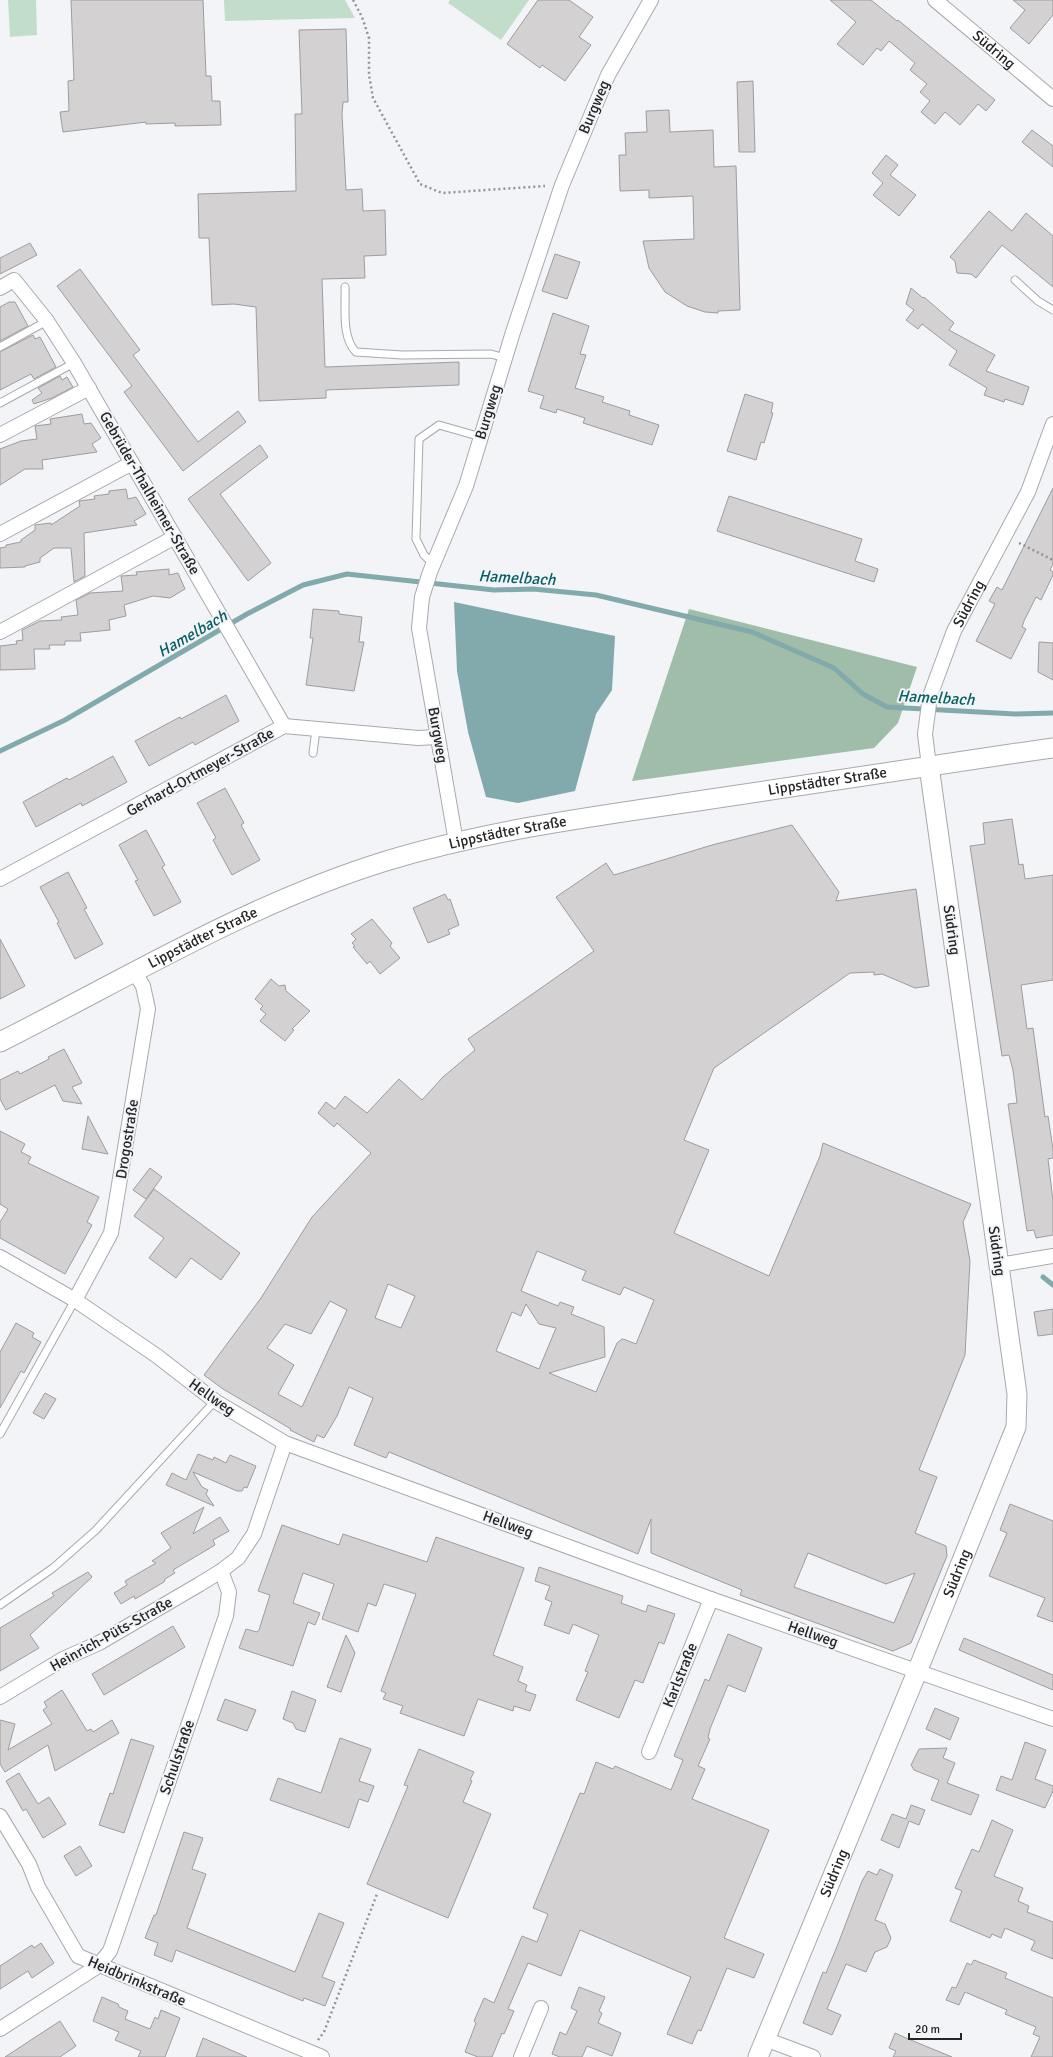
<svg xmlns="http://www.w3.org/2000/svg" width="1053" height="2057" font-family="Signika,sans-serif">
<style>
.green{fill:#c3ddcb}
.forest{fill:#9fbda9}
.water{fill:#82aaac}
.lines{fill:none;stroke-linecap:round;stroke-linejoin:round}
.stream{stroke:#82aaac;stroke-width:5}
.building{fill:#d4d1d3;stroke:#9e9c9e;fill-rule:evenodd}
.lane-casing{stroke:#a7a9ac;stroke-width:9}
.street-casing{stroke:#a7a9ac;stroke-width:16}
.secondary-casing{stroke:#a7a9ac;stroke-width:21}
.path{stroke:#929395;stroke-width:2.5;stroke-dasharray:2 3;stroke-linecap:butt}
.lane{stroke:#fff;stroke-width:7}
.street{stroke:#fff;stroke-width:14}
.secondary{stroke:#fff;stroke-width:19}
.labels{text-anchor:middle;stroke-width:4;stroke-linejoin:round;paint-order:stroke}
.street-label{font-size:15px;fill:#242526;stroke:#f2f4f7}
.water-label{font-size:16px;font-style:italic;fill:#085f64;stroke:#f2f4f7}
</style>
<rect width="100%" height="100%" fill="#f2f4f7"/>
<g class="green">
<path d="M8,0H36L37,35L10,37Z"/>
<path d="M224,0H345L355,18L225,21Z"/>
<path d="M450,0H529L501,40L448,3Z"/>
</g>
<path class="forest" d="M689,609L917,667L898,723L874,748L632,781Z"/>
<path class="water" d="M454,602L615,636L612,690L596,714L575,791L518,803L486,797L468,732L457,671Z"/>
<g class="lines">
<g class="stream">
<path d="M0,751L65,720L247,614L303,585L347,574L494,590L533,589L596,595L752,632L834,668L863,694L887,707L1015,714L1053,713"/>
<path d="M1043,1277L1053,1285"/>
</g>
</g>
<g class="building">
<path d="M71,0H203L206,76H211L212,101H220L221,125L175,126V123L146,124V122L63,132L60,112L69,111L68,81L74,80Z"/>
<path d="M538,0H569L593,17L579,37L591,45L565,81L542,65L540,68L507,44Z"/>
<path d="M830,0H871L897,21L898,20L995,100L986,111L978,104L960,125L945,112L935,124L921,112L930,101L920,92L927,84L910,70L915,63L889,41L881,51L877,48L863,65L837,44L856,22Z"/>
<path d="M1013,0H1053V15L1029,44L1010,28L1025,10Z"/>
<path d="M346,29L348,102H343L342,114L346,190L362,189L363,211L385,210L386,255L364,256L365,278L322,279L325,367L459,362V385L326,390V398L259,401L256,307L234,304L212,305L209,238H199L198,194L296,191L295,114H302L299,30Z"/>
<path d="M753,81L755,152H739L737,82Z"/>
<path d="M669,110L670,132L713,130L714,167L736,166L740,310L718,311V313L705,312L687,306L665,292L649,268L643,241L694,239L693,196L649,198V190L620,191L619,155H626L625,133L647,132L646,111Z"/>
<path d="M1032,130L1053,146V167L1022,142Z"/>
<path d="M886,155L898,165L890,175L916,195L899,216L873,195L883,183L872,173Z"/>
<path d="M989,211L1012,231L1026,213L1053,236V287L1002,245L976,278L971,274L957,273L955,261L950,257Z"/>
<path d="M30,243L37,255L0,274V258Z"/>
<path d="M555,254L580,262L567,299L542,291Z"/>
<path d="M80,269L140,350L133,355L198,442L238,411L246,422L183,471L124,392L132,386L57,286Z"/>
<path d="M911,288L923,298L924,297L954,323L949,330L995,355L986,371L1029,387L1023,405L1005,399L1004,402L984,395L987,388L949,365L957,351L922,324L918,329L906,320L914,310L906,304Z"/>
<path d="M9,302H15L28,326L0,341V307Z"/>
<path d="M553,313L589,326L580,354L586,355L575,388L604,397L602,402L630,411L629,415L659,425L652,445L583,423L585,418L557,409L556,413L540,408L544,396L528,391Z"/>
<path d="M33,335L35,339L40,337L56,367L34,379L31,374L0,390V352Z"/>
<path d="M60,376L62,380L67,377L73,387L52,398L34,404L32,400L42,393L38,388Z"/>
<path d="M745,394L773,403L771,413H773L764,443L761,442L756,460L727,451Z"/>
<path d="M82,414L84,424L91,423L101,438L92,444L97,452L42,460L43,469H25L0,485V449L21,441L37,439L35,426L51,424L50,419Z"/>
<path d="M260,445L268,457L220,494L271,563L248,581L188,499Z"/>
<path d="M1053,488V564L1050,570L1053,572V575L1041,600L1036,597L1024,621L1022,627L1026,629L1011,659L976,641L995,604L989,601L997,587L1002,590Z"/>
<path d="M126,489L128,499L136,497L146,514L134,521L137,525L84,533L85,576L74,582L71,548H54L40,558V562L25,566V567L0,568V548L6,547V545L21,542V540L35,530V525L51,523V525L80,506L79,501L95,499L94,496L109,494V491Z"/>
<path d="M729,496L862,539L855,561L878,569L874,582L717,531Z"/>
<path d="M169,569V575L178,573L185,589L170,598L153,596L124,605L126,616L109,620L110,630L80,633L81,641H65V645H49L50,649H34L35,669L0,670V646L17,644L16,641L23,640L22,630L40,621L62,620L61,617L78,615L76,600L90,593L123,591L121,576L137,575L136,572Z"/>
<path d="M313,609L339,611V614L362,617L359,642H364L354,691L306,685L313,638H310Z"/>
<path d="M1039,642L1053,643V680L1038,672Z"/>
<path d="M226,695L239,721L195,745L193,742L149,766L135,741L180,717L181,719Z"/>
<path d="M113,756L127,782L82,806L81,803L36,827L23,802L67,778L69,780Z"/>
<path d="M225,788L244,823L241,825L260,860L232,875L213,840L216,838L197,803Z"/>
<path d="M1012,819L1019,865L1023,864L1025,879L1053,875V980L1021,985L1027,1029L1033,1028L1045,1117L1048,1116L1053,1149V1158L1048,1159L1053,1201V1235L1036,1238L1034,1230L1027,1231L1008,1104L1017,1103L1013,1070L1009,1055L1002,1056L970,846L985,844L983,823Z"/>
<path d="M792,825L839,892L836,901L916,889L929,986L915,988L882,974L874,975V972L850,973L714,1068L684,1140L709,1150L674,1233L769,1276L820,1156L823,1143L971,1204L963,1222L970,1261L965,1355L919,1470L937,1477L915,1533L946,1546L947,1556L911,1643L893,1651L740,1595L742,1590L651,1553V1519L638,1554L389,1452L386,1458L354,1445L373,1398L349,1387L337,1416L324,1438L317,1435L314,1442L290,1430L291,1429L223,1389L204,1375L261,1298L312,1217L371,1153L337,1123L334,1127L318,1113L326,1102L335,1109L345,1096L367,1113L399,1079L422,1100L443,1077L475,1050L468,1039L594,951L556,897L606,863L614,875L712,845ZM537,1251L586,1271L582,1280L620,1295L624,1287L654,1300L636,1344L626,1340L622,1339L617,1343L596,1392L549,1373L605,1357L604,1327L571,1314L574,1307L560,1302L558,1306L521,1291ZM388,1284L415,1296L401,1328L375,1318ZM330,1301L347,1310L302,1407L278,1394L294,1365L267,1348L285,1324L311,1334ZM526,1304L539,1324L556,1328L539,1369L496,1351L512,1312L521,1316ZM808,1553L886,1584L915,1573L894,1623L794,1587Z"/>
<path d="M146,830L165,865L162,867L181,902L154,916L135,881L138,880L119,845Z"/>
<path d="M68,872L87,908L84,909L103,944L75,959L57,923L59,922L40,887Z"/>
<path d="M445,894L448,900L450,899L459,925L448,930L450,934L428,943L413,908Z"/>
<path d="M372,919L392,943L390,946L400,958L380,974L370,961L367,964L353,947L355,946L352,943L356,939L351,934Z"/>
<path d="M0,939L25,986L0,999Z"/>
<path d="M271,979L279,986L285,985L286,991L310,1011L292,1029L294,1030L285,1041L260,1021L266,1014L260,1009L263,1006L255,999Z"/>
<path d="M64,1049L82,1083L72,1087L82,1104L63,1101L55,1085L6,1110L0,1099V1080L18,1071L20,1074L49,1059L48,1057Z"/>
<path d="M88,1116L108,1154L82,1149Z"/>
<path d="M0,1131L25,1144L21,1152L31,1157L28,1163L99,1197L87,1222L92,1225L65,1274L0,1238V1222L8,1209L0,1204Z"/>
<path d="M150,1168L162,1177L146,1199L133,1190Z"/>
<path d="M154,1189L240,1253L221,1280L191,1258L176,1278L149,1258L164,1238L134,1216Z"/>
<path d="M1053,1309V1334L1038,1336L1034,1312Z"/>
<path d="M16,1323L34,1333L32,1337L41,1342L24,1373L21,1371L0,1408V1352Z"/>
<path d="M45,1393L56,1399L44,1419L33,1413Z"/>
<path d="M198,1454L213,1460L214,1457L226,1463L230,1455L256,1466L247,1488L244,1487L242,1491H237L193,1472L202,1487L208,1490L206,1494L214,1506L166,1485L172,1473L186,1480Z"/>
<path d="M1010,1504L1053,1521V1622L1037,1616L1045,1598L989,1576L1007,1533L1000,1530Z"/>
<path d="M204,1507L193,1534L220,1517L229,1531L213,1540L215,1545L173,1570L175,1573L165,1579L164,1582L135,1599L134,1596L121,1604L114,1593L127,1585L125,1581L156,1563L152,1561L171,1548L161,1533Z"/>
<path d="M282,1525L339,1545L343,1534L427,1562L436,1537L524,1568L493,1655L523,1667L518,1681L527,1685L525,1691L536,1695L530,1711L514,1706L513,1711L478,1699L464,1736L400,1713L403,1706L383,1699L386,1693L381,1691L416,1594L384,1584L376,1606L368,1603L358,1632L322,1619L334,1584L303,1573L293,1603L320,1613L315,1625L308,1622L293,1666L239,1648L246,1629L257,1632L259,1630L270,1595L258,1591Z"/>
<path d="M539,1567L623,1596L621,1603L646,1612L648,1605L675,1614L664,1644L659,1642L643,1683L635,1680L619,1718L576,1700L588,1672L585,1671L599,1635L573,1624L569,1634L544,1625L552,1602L545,1599L550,1586L535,1581Z"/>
<path d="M88,1572L92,1577L30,1635L39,1648L0,1671V1628L54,1596L52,1593Z"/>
<path d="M173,1626L185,1647L104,1695L92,1674Z"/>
<path d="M728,1634L762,1648L745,1692L728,1685L710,1729L708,1738L710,1739L698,1766L705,1769L692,1799L769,1830L724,1938L764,1954L754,1978L727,1968L701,2031L698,2030L692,2044L667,2034L691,1977L580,1930L561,1976L528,1963L508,2009L514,2011L504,2034L502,2033L492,2057H478L465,2052L476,2023L474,2021L484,1998L494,2003L522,1936L537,1942L548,1914L533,1908L580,1793L584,1794L596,1762L613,1769L615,1766L671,1790L683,1760L674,1756L705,1679L709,1681Z"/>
<path d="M346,1635L355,1653L341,1692L327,1687Z"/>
<path d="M964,1638L1053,1675V1690L959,1650Z"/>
<path d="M62,1690L87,1731L91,1729L93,1732L112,1720L119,1733L55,1771L48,1745L5,1772L0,1764V1720L15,1724L8,1750L52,1724L43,1710L47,1707L44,1702Z"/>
<path d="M292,1691L316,1700L305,1732L296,1729L293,1723L283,1719Z"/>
<path d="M225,1699L256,1710L247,1731L217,1720Z"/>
<path d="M935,1708L959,1718L950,1740L926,1729Z"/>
<path d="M340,1738L371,1749L359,1781L374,1786L368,1802L359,1799L349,1828L270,1800L278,1778L321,1793Z"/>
<path d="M131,1739L154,1746L124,1833L99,1825L110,1793L113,1794Z"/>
<path d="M1025,1742L1046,1750L1035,1779L1053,1786V1791L1045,1808L996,1790L1001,1776L1012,1780Z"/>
<path d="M947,1748L943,1758L955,1763L947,1783L979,1795L971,1815L931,1800L939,1780L914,1770L911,1765L919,1749Z"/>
<path d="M419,1749L474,1772L470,1780L472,1781L463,1802L491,1814L448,1918L367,1884L408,1786L404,1785Z"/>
<path d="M19,1773L38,1804L49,1797L66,1824L43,1838L26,1809L23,1811L6,1781Z"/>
<path d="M911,1805L925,1810L919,1825L909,1821L899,1848L881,1840L892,1814L906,1819Z"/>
<path d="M992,1820L1013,1830L994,1876L1023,1888L1018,1901L1029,1906L1027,1912L1053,1922V1959L1031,1950L1035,1941L1005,1928L1001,1938L992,1934L990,1938L950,1921L962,1891L955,1888L972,1849L979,1852Z"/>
<path d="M184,1832L203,1838L192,1869L206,1874L187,1928L295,1972L319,1913L344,1923L322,1977L335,1982L325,2006L304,1998L303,2001L176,1950L172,1962L154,1955L158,1943L145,1938L154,1915H156Z"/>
<path d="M80,1846L92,1866L76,1876L64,1856Z"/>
<path d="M880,1869L893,1875L875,1920L885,1924L891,1938L887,1947L875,1952L866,1972L846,1964L827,2009L841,2015L832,2035L803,2023L823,1972L826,1973L838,1944L862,1881L868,1871L877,1875Z"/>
<path d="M41,1943L54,1963L32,1978L28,1971L0,1989V1966L32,1945L34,1948Z"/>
<path d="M974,1960L1007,1973L1005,1978L1053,1998V2057H1031L1040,2037L1033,2034L1036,2027L1005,2014L1007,2010L965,1992L959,2005L946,2000L952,1987L956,1988L967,1963L971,1965Z"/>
<path d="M579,1987L605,1997L599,2011L602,2013L598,2023L621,2033L612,2056L587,2046L582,2057H560L552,2054L560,2032L566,2035L577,2011L571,2008Z"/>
<path d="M102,1997L118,2004L119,2007L128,2011L125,2019L150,2029L155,2017L158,2019L161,2010L180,2018L165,2057H138L141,2051L115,2040L119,2032L93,2021Z"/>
<path d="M60,2021L76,2046L60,2057H5Z"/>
<path d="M895,2033L906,2038L952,2057H893L896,2051L889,2048Z"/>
<path d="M203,2038L247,2057H196Z"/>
</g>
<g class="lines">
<g class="lane-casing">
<g id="lane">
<path d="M1015,280L1038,301L1053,310"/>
<path d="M345,287C346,307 341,337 356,352L402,355L491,354L505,358"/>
<path d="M0,347L47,321"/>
<path d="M0,403L74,363"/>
<path d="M434,565L424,555L416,539L419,439L439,425L481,437"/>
<path d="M313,753L316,730"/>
<path d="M0,1434L75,1300"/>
<path d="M0,1605L53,1568L96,1530L215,1401"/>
</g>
</g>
<g class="street-casing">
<g id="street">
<path id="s1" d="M935,0L1053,99"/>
<path d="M0,288L14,280L47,321L74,363L284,726"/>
<path d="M0,435L89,388"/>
<path d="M0,534L132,463"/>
<path d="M0,632L175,537"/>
<path id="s2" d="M929,766L925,734L930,696L954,631L1028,492L1053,424"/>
<path d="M456,842L419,628L422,597L430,572L466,486L513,332L562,185L608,75L651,0"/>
<path d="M0,879L284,726L418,738L438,737"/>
<path d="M0,1257L75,1300L157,1356L215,1401L285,1443L711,1599L1053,1719"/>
<path d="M999,1265L1053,1256"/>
<path d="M75,1300L111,1233L148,1009L143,986L135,973"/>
<path d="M0,1697L63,1659L99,1643L200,1584L221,1571L238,1558L254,1534L285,1443"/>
<path d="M649,1752L711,1599"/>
<path d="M0,1816L29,1864L38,1887L78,1956L322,2057"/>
<path d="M0,2029L98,1966L110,1951L226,1616L229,1592L221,1571"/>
<path d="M765,2039L813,2057"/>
<path d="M521,2057L541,2008"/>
</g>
</g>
<g class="secondary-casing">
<g id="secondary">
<path id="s3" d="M0,1042C127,978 250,903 386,861C485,831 588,817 691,802C811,783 932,765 1053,748"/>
<path id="s4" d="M758,2057L917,1672L1016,1427L1017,1394L929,766"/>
</g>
</g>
<g class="path">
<path d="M353,0L362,17L369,38V75L373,98L420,184L442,193L545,186"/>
<path d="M1019,543L1053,560"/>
<path d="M318,2040L324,2032L377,1894"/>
</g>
<use href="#lane" class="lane"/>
<use href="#street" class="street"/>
<use href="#secondary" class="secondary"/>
</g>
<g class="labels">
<g class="street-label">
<text dy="5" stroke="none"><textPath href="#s1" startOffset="77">Südring</textPath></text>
<text transform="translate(594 107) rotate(-67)" y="5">Burgweg</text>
<text transform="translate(488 412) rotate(-73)" y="5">Burgweg</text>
<text transform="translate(150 493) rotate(60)" y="5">Gebrüder-Thalheimer-Straße</text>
<text dy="5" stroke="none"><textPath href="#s2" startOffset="171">Südring</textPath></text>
<text transform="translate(438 735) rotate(80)" y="5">Burgweg</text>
<text transform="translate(200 772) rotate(-29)" y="5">Gerhard-Ortmeyer-Straße</text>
<text dy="5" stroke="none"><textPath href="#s3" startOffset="876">Lippstädter Straße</textPath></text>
<text dy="5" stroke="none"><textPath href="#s3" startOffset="552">Lippstädter Straße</textPath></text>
<text transform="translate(952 930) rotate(82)" y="5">Südring</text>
<text dy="5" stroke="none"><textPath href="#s3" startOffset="228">Lippstädter Straße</textPath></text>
<text transform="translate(127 1139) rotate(-81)" y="5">Drogostraße</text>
<text transform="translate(997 1251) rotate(82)" y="5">Südring</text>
<text transform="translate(212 1397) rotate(35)" y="5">Hellweg</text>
<text transform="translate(508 1524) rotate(20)" y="5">Hellweg</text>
<text dy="5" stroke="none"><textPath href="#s4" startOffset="523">Südring</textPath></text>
<text transform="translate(111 1634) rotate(-29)" y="5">Heinrich-Püts-Straße</text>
<text transform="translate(813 1634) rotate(19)" y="5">Hellweg</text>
<text transform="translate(680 1675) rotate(-68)" y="5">Karlstraße</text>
<text transform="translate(177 1757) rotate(-71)" y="5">Schulstraße</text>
<text dy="5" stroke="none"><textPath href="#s4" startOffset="199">Südring</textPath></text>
<text transform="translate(137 1981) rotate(23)" y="5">Heidbrinkstraße</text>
</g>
<g class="water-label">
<text transform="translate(517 577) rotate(3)" y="6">Hamelbach</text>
<text transform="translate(192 633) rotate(-30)" y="6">Hamelbach</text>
<text transform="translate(936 697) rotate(3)" y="6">Hamelbach</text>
</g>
</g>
<path d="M909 2033v6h52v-6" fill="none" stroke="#242526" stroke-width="2"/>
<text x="915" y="2033" font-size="12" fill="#242526" stroke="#f2f4f7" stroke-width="3" paint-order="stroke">20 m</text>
</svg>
